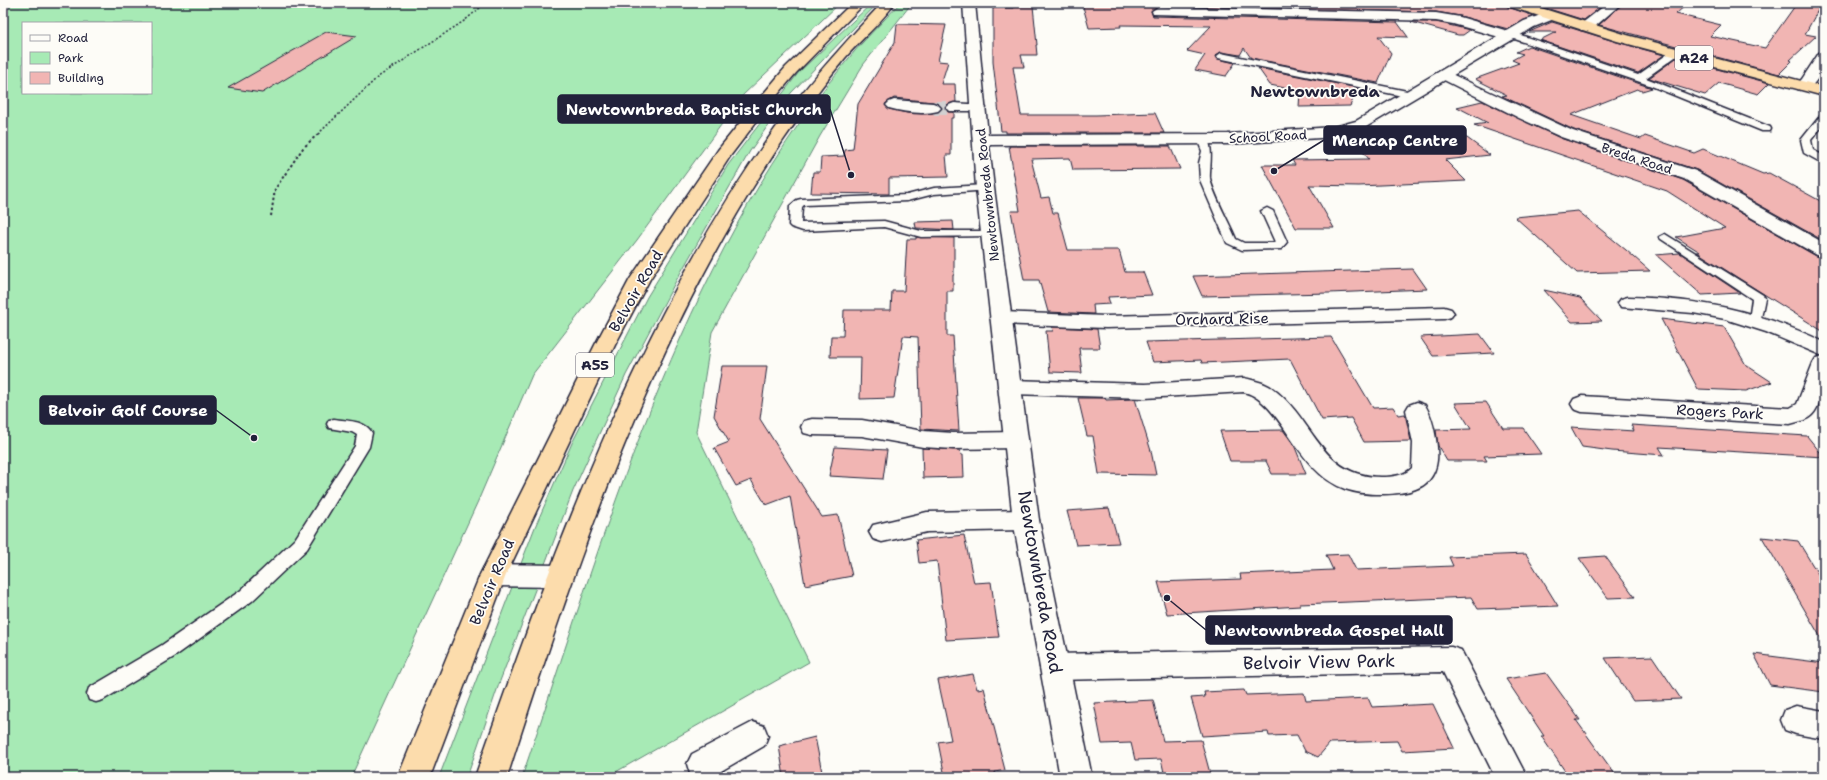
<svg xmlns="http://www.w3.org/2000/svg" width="1827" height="780" font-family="'Shantell Sans',sans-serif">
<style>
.green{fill:#a7eab5;stroke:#648678;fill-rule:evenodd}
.building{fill:#f1b5b3;stroke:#22223b;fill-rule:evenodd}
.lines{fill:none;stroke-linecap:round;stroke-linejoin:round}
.street-tunnel{stroke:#d1d0d1;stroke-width:14;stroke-dasharray:14 7;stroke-linecap:butt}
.lane-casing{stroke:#22223b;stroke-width:3}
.street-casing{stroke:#22223b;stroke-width:3}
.secondary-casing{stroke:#22223b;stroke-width:3}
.highway-casing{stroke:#22223b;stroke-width:3}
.path-far1{stroke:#22223b;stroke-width:1.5;stroke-dasharray:2 2;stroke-linecap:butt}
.path{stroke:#22223b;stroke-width:2;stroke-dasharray:2.5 2.5;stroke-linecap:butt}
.lane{fill:#fdfcf7;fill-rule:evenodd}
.street{fill:#fdfcf7;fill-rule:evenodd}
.secondary{fill:#fdfcf7;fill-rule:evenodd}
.highway{fill:#fcdcac;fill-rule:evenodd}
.labels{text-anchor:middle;stroke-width:3.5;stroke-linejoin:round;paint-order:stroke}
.far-street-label{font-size:13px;fill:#22223b;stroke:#fdfcf7}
.shield{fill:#fdfcf7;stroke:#646373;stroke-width:1}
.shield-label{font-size:14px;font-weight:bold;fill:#22223b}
.street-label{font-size:15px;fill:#22223b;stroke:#fdfcf7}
.far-district-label{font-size:16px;font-weight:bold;fill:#22223b;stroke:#fdfcf7}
.near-street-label{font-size:18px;fill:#22223b;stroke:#fdfcf7}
.leader{fill:none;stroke:#22223b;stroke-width:1.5}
.callout-dot{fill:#22223b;stroke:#fdfcf7;stroke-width:1.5}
.callout{fill:#22223b;stroke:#22223b;stroke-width:1.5}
.callout-label{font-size:16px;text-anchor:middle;font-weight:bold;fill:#fff}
</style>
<rect width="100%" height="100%" fill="#fdfcf7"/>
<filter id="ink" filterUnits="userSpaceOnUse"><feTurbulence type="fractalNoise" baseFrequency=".025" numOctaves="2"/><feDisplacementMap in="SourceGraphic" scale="8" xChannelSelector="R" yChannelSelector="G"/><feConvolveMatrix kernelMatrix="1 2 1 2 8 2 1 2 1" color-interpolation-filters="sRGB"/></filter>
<g filter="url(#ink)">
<g class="green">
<path d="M3,3H840L743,95L637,240L532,375L478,501L351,777H3ZM23,23H151V93H23Z"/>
<path d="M872,3H878L791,93L750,151L677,279L626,375L573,491L500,681L467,777H439L535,527L572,443L647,297L728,165L761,122L799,72Z"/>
<path d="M900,3H912L863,65L820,136L712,332L696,432L809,662L607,777H522C605,534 679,266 844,64C861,42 882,23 900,3Z"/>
</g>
<g class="building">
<path d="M1082,3H1505L1508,7L1534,16L1508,29L1460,16L1436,12L1158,6L1151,11L1153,16L1397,22L1408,37L1378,36L1391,53L1378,83L1251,58L1244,48L1240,55L1221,52L1216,55L1218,59L1235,63L1226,76L1195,70L1205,55L1187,51L1211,26L1120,25L1121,27L1089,28Z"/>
<path d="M1530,3H1606L1584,20Z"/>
<path d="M1623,3H1688L1676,14L1721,25L1710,36L1765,48L1797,3H1822L1805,34L1816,36L1790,60L1792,61L1779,74L1599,25Z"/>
<path d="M1014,6H1033L1037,45H1036L1037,55H1021L1024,67H1013L1021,115H1096L1155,113L1164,133H1006V131H1001L993,62V8H1014Z"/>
<path d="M1411,22H1436L1470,30L1463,35H1458Z"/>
<path d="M1552,22L1617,42L1664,55L1638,73L1540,40L1556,32H1529Z"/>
<path d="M897,24L946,25L938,61L948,62L941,84H955L956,102L948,104L944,108L948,112H954V118H951V155H946L948,177L889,178V194L811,193L813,172H820L821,157L844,156L845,150L853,149L858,104L895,42ZM894,98L933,102L942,108L938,112L926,114L907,113L889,109L885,104Z"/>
<path d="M326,32L357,36L262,93L228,88Z"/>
<path d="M1529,46L1652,88L1642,91L1637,89L1571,115L1641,139L1645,136L1694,153L1703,149L1763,174L1769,173L1824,203V241L1697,170L1574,130L1502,96L1507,95L1475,79L1519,63L1512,60L1523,54L1516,52Z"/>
<path d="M1676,58L1769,83L1758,94L1719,83L1705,95L1649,78Z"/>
<path d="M1258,68L1358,88L1350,106L1299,107L1300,91L1270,85Z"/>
<path d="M1482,101L1560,138L1683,180L1816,256L1824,258V332L1697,252H1700L1676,237L1725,228L1667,191L1474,125L1488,123L1457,107Z"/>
<path d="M1467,138L1490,155L1445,160L1466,181L1359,186L1309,185L1334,228H1296L1262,165H1295L1292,160L1369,159L1363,152L1404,150L1396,141Z"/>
<path d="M1009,146H1170L1180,169L1073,170L1070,158L1031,159L1041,198L1049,197L1053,213H1058L1068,250H1119L1125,272H1143L1152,295L1108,297L1110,304L1093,305L1094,314L1048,312L1039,280H1024L1011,211H1020Z"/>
<path d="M1578,211L1626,250L1650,271L1577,273L1515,217Z"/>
<path d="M953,221L954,230L916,228L915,222Z"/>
<path d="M916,237L954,238V275H953V291H947V336H953L959,431L921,429L918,337L903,336L894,398L860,399L861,357H830L831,336H843L844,310H891L892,291H904L907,239H916Z"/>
<path d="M1680,253L1740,293L1702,295L1656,255Z"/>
<path d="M1413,269L1427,289L1329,293L1202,296L1193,276Z"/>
<path d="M1544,290L1580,298L1602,321L1572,322Z"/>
<path d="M1661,319L1724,327L1746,365L1772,382L1746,391L1698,389Z"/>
<path d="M1052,327L1097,329L1100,348H1079L1082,373L1050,372L1046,331H1053Z"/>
<path d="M1480,334L1494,353L1433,356L1420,337Z"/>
<path d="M1331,337L1373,408L1393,407L1398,415L1405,414L1411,441L1364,442L1351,418L1322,420L1290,359L1202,363L1201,360L1153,362L1146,342Z"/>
<path d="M722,366H767L760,419L822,517L838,515L852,576L805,585L790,496L766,505L751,480L736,486L714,448L729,442L714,416Z"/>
<path d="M1078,398H1105L1106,400L1135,399L1151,451L1156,475L1099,474L1093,436H1087Z"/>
<path d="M1486,402L1503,428H1523L1541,454L1484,456L1487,461H1447L1438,446L1436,430L1471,429L1455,403Z"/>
<path d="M1631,425L1807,436L1824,457L1659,447L1664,455L1612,451L1582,447L1571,427L1634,431Z"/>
<path d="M1283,430L1294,445L1306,474H1272L1266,461H1230L1220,431Z"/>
<path d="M835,447L887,450L883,479L829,476Z"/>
<path d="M922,448L960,450L961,455H963L964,477L923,478Z"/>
<path d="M1109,508L1119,543L1076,545L1067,511Z"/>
<path d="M964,535L974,583L991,582L999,637L946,640L937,561L919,563L916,540Z"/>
<path d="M1762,537L1798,541L1824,584V643Z"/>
<path d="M1348,554L1356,570L1453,566L1449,557L1526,554L1558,606L1478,609L1471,597L1300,604V606L1167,614L1158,582L1241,579L1240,574L1333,570L1326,555Z"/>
<path d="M1605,556L1635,597L1608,598L1579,558Z"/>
<path d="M1754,654L1824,663V692L1770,685Z"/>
<path d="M1652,656L1681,699L1633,701L1605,658Z"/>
<path d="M1546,673L1580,720H1576L1617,777H1569L1541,736H1544L1506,679Z"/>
<path d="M973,674L977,689L984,688L1005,770L995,772L996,777H945L938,742L951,740L938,680Z"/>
<path d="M1244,690L1246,695L1304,693L1306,701L1368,698L1372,707L1433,704L1454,748L1402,751L1397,741L1330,743L1318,757L1305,751L1297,735L1269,736L1268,732L1202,736L1191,698L1205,697L1204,692Z"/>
<path d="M1153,700L1163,741L1201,740L1211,777H1165L1161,759L1135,760L1131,743L1102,744L1094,703Z"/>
<path d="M815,737L823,777H784L779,746Z"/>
</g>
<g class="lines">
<path class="street-tunnel" d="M933,108H954"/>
<g class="lane-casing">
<g id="lane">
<path d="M1512,32L1638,75L1672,51H1678V55L1646,78L1770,127L1771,129L1770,131H1762L1649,85L1509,37L1508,35Z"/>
<path d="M1221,53L1412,92L1417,95L1412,98L1218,58L1217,56Z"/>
<path d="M1824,114V124L1811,140L1813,150L1824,156V164L1804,153L1801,140L1821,115Z"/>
<path d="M1202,136C1216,140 1209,167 1210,178C1212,192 1230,224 1236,239L1244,243H1274L1275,242L1261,211L1267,208L1273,211L1287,242L1281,249L1242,250L1227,243L1200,180L1199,163L1202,151L1197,139Z"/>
<path d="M985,185L990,188L989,190L934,194L907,201L804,205L802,207L801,223L884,221L921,231H994L996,233L990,236L921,237L884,227L803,231L791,227L789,225L790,206L797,200L801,199L907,195L934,188Z"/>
<path d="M1665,234L1763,295L1765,298L1760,323H1750L1749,320L1752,299L1661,239L1659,237Z"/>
<path d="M334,419C347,421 365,420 372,433L369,447L307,549L252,601L174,657L103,700L96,702L89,700L87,694L89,688L162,645L240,591L295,539L355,446L357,435L352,432L329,428L327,424L329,420Z"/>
</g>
</g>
<g class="street-casing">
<g id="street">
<path d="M1158,7L1436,13L1460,17L1515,33L1517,36L1515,39L1510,40L1453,24L1436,21L1153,14L1152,11Z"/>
<path d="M1824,52C1824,57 1825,64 1823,68C1819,79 1810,92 1798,89L1796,86L1802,79L1819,53Z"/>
<path d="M1445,71L1573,131L1696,171L1824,243V257L1817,255L1684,179L1561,137L1519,118L1440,78L1438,75L1440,72Z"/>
<path d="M894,100L933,103L938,105L941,108L938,111C923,115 904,112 889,108L886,105L889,102Z"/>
<path d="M954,103L983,105L986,108L983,111H949L946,108L949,105Z"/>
<path d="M1628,297C1701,299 1757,310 1824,342C1824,362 1827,407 1808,418C1803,421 1796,422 1790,424L1582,412L1574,409L1571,404L1574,399L1582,396L1790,408L1797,404L1813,363L1816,358L1823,356L1766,332L1725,319L1693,313L1621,307L1618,303L1621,299Z"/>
<path d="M1444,307L1451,309L1454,313L1451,317L1444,319L1106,328L1000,324L993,322L990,318L993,314L1000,312L1106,316Z"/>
<path d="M1244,378C1256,381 1268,383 1277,392C1315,423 1322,477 1381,477C1392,477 1404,476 1412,468L1413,443L1406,410L1409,405L1417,402L1425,405C1431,415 1434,427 1436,439C1438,453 1439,468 1429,480C1415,498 1365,496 1345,489C1295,471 1283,402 1244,392L1145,398L1009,394L1001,392L998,387L1001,382L1009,380L1145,384Z"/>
<path d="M812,419L862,420L923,431L953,433L1016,432L1024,434L1028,440L1024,446L1016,448L953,449L923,447L862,436L812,435L804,433L801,427L804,421Z"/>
<path d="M1026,510L1035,513L1039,520L1035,527L1026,530L927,532L882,542L873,539L869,532L873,525L927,512Z"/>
<path d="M493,564L560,565L569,568L573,576L569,584L560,587L493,586L484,583L480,575L484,567Z"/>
<path d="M1451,647L1461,650L1527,777H1495L1443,672L1054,680L1044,676L1040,667L1044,658L1054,654Z"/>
<path d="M1796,706L1824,711V739L1796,734L1785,730L1781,720L1785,710Z"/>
<path d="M753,722L764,726L768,736L764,746L721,771L723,777H691L687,764L692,754Z"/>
</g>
</g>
<g class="secondary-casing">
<g id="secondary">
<path d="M963,3H975L988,135L1228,134L1334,127L1356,121L1524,21L1549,12L1555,16L1554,19L1534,27L1366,127L1336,137L1228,144L989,145L994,188L1039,520L1092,777H1060L1013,520L976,188Z"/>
<path d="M1608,3H1622L1591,30H1581L1579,27L1581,24Z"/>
</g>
</g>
<g class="highway-casing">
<g id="highway">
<path d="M852,3H865L796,73L769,105L731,155L650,279L615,345L506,575L430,777H398L480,575L595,345L630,279L718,150L759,99L786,67Z"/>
<path d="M882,3H895C881,23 861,39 845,58C816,93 789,130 765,168C646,354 574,568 507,777H475C555,548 644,301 792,106C820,70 851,36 882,3Z"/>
<path d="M1506,3H1525L1627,35L1824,87V96L1617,41L1508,6Z"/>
</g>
</g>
<path class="path-far1" d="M318,134L378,77L464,21L486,3"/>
<path class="path" d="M271,216L275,189L303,148L319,133"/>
<use href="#lane" class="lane"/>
<use href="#street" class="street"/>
<use href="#secondary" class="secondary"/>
<use href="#highway" class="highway"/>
</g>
</g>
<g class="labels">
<g class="far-street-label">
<text transform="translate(1268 136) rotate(-3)" y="5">School Road</text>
<text transform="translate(1637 158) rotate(18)" y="5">Breda Road</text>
<text transform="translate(987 195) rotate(-96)" y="5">Newtownbreda Road</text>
</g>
<g class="shield">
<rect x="1675" y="46" width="38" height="24" rx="3"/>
<rect x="576" y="353" width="38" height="24" rx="3"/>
</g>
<g class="shield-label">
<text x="1694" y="63">A24</text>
<text x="595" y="370">A55</text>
</g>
<g class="street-label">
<text transform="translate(636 291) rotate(-60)" y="5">Belvoir Road</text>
<text transform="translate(1222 319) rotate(-1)" y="5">Orchard Rise</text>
<text transform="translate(1720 412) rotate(3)" y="5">Rogers Park</text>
<text transform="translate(492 582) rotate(-67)" y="5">Belvoir Road</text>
</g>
<g class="far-district-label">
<text x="1315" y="97">Newtownbreda</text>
</g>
<g class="near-street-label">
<text transform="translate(1040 582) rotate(80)" y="6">Newtownbreda Road</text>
<text transform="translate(1319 662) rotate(-1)" y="6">Belvoir View Park</text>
</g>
</g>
<path class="leader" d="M851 175L830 109M1274 171L1324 140M254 438L216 410M1167 598L1206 630"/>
<g class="callout-dot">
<circle cx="851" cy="175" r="4"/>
<circle cx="1274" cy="171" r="4"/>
<circle cx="254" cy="438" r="4"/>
<circle cx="1167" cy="598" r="4"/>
</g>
<g class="callout">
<rect x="558" y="95" width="272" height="28" rx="4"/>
<rect x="1324" y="126" width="142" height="28" rx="4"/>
<rect x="40" y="396" width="176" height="28" rx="4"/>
<rect x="1206" y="616" width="246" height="28" rx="4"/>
</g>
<g class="callout-label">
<text x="694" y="115">Newtownbreda Baptist Church</text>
<text x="1395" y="146">Mencap Centre</text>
<text x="128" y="416">Belvoir Golf Course</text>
<text x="1329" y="636">Newtownbreda Gospel Hall</text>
</g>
<rect width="1827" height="780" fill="none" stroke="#fdfcf7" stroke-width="16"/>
<rect x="8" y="8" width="1811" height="764" fill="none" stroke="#22223b" stroke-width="1.5" filter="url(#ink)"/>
<rect x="22" y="22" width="130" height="72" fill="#fdfcf7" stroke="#a5a5ac"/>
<rect x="30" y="35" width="20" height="6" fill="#fdfcf7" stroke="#a5a5ac"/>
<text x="58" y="42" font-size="12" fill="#22223b">Road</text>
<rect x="30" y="52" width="20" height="12" fill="#a7eab5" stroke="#a5a5ac"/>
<text x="58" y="62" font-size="12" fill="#22223b">Park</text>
<rect x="30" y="72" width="20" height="12" fill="#f1b5b3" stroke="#a5a5ac"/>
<text x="58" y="82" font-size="12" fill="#22223b">Building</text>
</svg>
